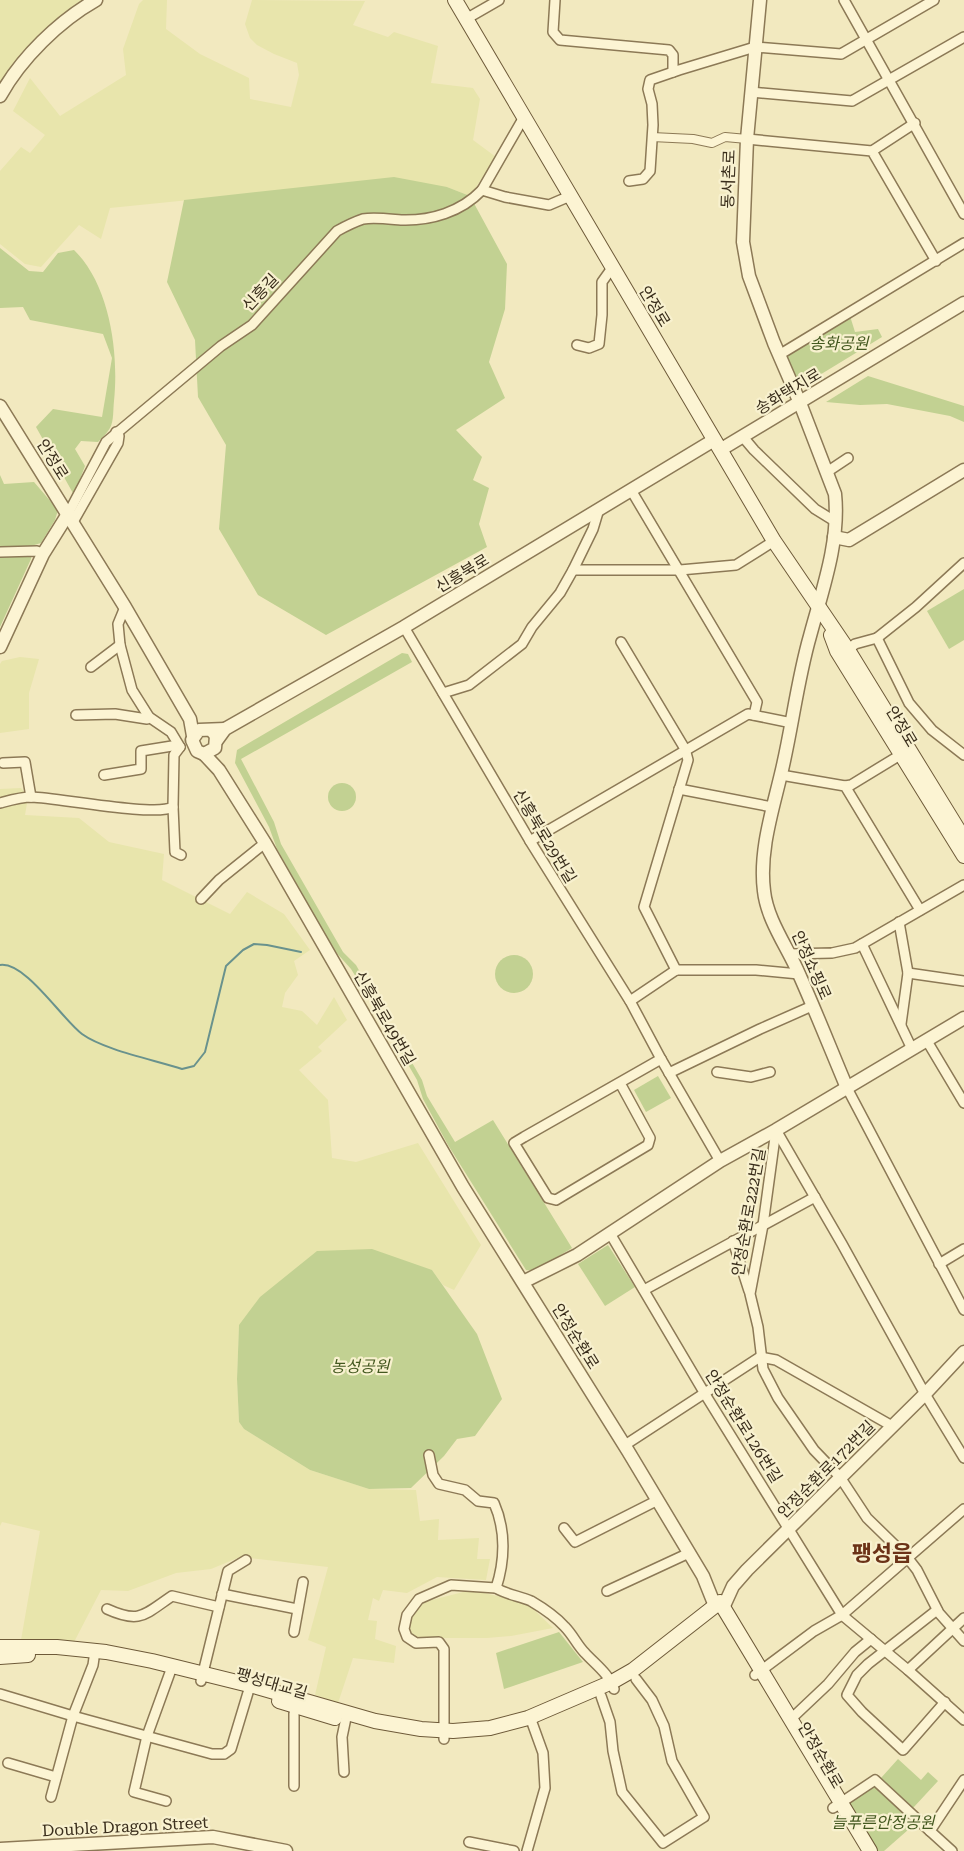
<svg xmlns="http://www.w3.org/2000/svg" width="964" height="1851" font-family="'Roboto Serif','Noto Sans KR',serif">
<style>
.farmland{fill:#e8e5ac}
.green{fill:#c2d192}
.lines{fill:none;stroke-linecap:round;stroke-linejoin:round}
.stream{stroke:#69928d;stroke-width:2}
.pedestrian-casing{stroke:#8c7956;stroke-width:10}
.minor-casing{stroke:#8c7956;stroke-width:12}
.tertiary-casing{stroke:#8c7956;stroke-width:15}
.secondary-casing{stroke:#6e5a39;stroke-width:16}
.pedestrian{stroke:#fcf4d3;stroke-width:8}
.minor{stroke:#fcf4d3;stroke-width:9}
.tertiary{stroke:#fcf4d3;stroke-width:12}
.secondary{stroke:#fcf4d3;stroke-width:14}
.labels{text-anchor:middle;stroke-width:4.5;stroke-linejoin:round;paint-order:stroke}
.street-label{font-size:16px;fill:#3a2e1c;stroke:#f8f1cf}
.park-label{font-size:16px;font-style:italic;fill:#445920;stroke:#f8f1cf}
.district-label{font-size:22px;font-weight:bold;fill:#6b3217;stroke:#f8f1cf}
</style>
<rect width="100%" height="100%" fill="#f2e9bf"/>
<g class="farmland">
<path d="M0,0H83L40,34L0,96Z"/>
<path d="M143,0H167L166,29L200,54L249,78L250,99L291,107L299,75L297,63L274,54L257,45L250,38L245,24L252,0L365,1L353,25L388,37L394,32L438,46L431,83L473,88L480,99L473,140L496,157L470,196L447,187L289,190L110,208L101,239L79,225L41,267L25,264L0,244V171L21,147L30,153L45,135L13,111L30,78L60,116L126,75L123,49L139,4Z"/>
<path d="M20,657L39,659L29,693V729L0,733V664L2,661Z"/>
<path d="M21,788L28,797L25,815L79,818L109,842L164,854L162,880L230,914L247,892L284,914L310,950L294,961L298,975L285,993L282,1007L302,1011L317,1025L334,997L347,1020L318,1047L322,1051L299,1070L328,1100L332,1158L356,1162L418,1143L481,1245L454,1290L443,1285L432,1270L239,1325L237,1379L239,1422L244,1429L310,1470L369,1489L416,1490L420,1521L439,1519L438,1540L479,1538L477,1559H490L486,1580L437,1577L407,1593L383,1590L379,1601L373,1598L368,1620L377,1621L375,1639L396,1646L394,1663L353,1658L338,1703L315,1695L326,1647L308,1640L328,1567L240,1557L211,1569L176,1573L128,1591L101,1590L73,1644L21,1640L40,1531L2,1522L0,1526V789Z"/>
<path d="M471,1590L527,1603L553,1628L511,1636L487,1638H417L410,1633V1620L424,1602Z"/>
</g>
<g class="green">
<path d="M394,177L447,187L470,196L507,264L505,309L489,362L505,398L456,430L482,457L473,480L489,488L479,524L487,547L326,635L258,595L219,529L226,445L198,397L195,340L167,282L184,200Z"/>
<path d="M0,248L29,271L43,272L58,253L74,250C110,285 119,353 114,401C113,409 114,421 110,428C107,433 102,438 98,442L81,441L75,449L85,466L74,495L36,427L53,409L102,417L112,358L103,334L30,320L23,307L0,308Z"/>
<path d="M850,316L855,332L878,329L882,337L800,387L786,357Z"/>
<path d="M868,376L964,406V422L950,416L887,404L860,405L826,402Z"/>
<path d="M0,475L4,484L34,482L58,510L55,520L41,543L31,546V559L0,627Z"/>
<path d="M964,589V640L949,649L927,611Z"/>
<path d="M402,653L408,654L412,662L241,759L274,822L281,844L343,952L356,965L388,1022L385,1024L351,969L334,950L277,849L269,827L235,763L237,750Z"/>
<circle cx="342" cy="797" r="14"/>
<circle cx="514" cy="974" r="19"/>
<path d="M399,1040L422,1080L427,1096L455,1142L493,1120L572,1248L534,1271L526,1270L448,1145L423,1099L417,1080L395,1042Z"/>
<path d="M658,1076L671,1098L646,1112L634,1090Z"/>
<path d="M608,1245L635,1287L605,1306L578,1264Z"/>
<path d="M372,1249L432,1270L477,1334L502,1399L475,1436L457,1439L444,1456L411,1488L369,1489L310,1470L244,1429L239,1422L237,1379L239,1325L260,1297L317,1251Z"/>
<path d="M559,1632L583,1662L504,1689L496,1653Z"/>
<path d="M898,1759L921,1780L928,1772L938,1781L913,1808L881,1778Z"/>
<path d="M873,1786L880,1787L917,1822L884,1851H875L848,1804Z"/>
</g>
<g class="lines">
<path class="stream" d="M0,965C25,961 62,1019 82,1034C104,1050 155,1060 182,1069L194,1066L205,1052L226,966L243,950L254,944L267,945L301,952"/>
<g class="pedestrian-casing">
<path id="pedestrian" d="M652,137L693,139L712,143L725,137L747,139"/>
</g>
<g class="minor-casing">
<g id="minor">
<path d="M555,0L553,32L560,40L669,50L673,55V72"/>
<path d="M844,0L964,214"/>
<path d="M466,19L499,0"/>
<path d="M751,92L852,101L964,37"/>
<path d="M747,139L872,151L936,261"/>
<path d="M872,151L915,123"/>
<path d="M629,181L643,179L650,171L653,125L652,104L648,89L650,80L679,70L755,47L841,54L934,0"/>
<path d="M482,190L524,117"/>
<path d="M577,345L589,348L599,344L602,315V282L612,268"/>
<path d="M779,355L964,243"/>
<path d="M743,437L754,450L815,509L836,522"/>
<path d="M827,472L848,458"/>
<path d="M631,490L757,702L754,715"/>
<path d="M68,514L106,442L221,346L252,325L337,231C346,226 354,222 363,219C374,217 389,219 401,220C431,221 461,212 482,190L505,197L549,205L570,196"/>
<path d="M73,522L118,443L119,436L116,432"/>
<path d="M0,552L37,551L43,554"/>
<path d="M573,570H680L736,565L774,541"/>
<path d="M125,607L118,624L120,645L132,690L149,717L171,732L180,747L174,755L173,807L175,852L181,855"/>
<path d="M404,627L530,841L630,1001L661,1059L720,1161"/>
<path d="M877,638L916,607L964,563"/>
<path d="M621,642L685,749L688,760L644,907L676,970"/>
<path d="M848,650L855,644L877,638L909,703L932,730L964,755"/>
<path d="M91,667L120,645"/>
<path d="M443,693L469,685L522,644L532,627L560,593L573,570L593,529L599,509"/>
<path d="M76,715L115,714L147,719L149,717"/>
<path d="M3,763L25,762L31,797"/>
<path d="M104,775L141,769V751L172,746L180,747"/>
<path d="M781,775L845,786L920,910"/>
<path d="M845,786L851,785L905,752"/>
<path d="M679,789L772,807"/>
<path d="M0,803C11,800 21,797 32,797C58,798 156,817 173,807"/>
<path d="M530,841L748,714L792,723"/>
<path d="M201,899L219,880L265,843"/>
<path d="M899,922L908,973L901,1024"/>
<path d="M862,944L912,1049"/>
<path d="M790,954L832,953L855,948L964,885"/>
<path d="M676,970H756L799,974"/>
<path d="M908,973L964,981"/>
<path d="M630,1001L676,970"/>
<path d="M927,1041L964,1103"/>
<path d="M717,1072L751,1077L770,1072"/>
<path d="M669,1073L760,1029L812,1006"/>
<path d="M620,1083L650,1138L648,1145L556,1200L548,1198L514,1143L524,1137L661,1059"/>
<path d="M847,1088L964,1310"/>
<path d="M776,1130L763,1225L750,1294L758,1327L763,1369L778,1398L814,1450L840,1477L867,1518L907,1557L917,1570L939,1613L964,1641"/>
<path d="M776,1130L842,1244L925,1394L964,1458"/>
<path d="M611,1235L708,1399L842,1615L908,1670L964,1720"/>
<path d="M733,1241L749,1291"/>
<path d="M939,1264L964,1249"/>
<path d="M644,1290L815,1197"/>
<path d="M625,1445L760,1357L776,1360L892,1426"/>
<path d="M429,1455L433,1475L439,1484L465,1490L478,1501L494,1503C506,1530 505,1561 496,1588L451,1585L419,1599L407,1615L404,1629L407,1637L416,1643L439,1642L444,1649V1739"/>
<path d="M564,1528L575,1542L658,1500"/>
<path d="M496,1588C507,1595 520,1596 531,1601C543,1608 556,1617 565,1627C573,1635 577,1645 585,1653C596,1665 609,1674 614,1689"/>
<path d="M607,1591L689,1553"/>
<path d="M222,1594L297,1609"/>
<path d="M107,1609C140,1624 144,1615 172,1596L219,1607"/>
<path d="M937,1610L868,1664L857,1675L847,1695L862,1712L903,1750L945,1702"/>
<path d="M294,1632L303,1582"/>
<path d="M908,1670L964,1618"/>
<path d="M755,1675L814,1631L842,1615L964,1509"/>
<path d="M201,1681L228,1571L246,1560"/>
<path d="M0,1694L73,1716L212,1754H224L231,1749L250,1686"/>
<path d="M601,1696L610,1722L613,1751L622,1792L663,1843L704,1817L672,1761L664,1726L652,1700L636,1679"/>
<path d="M791,1719L828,1684L855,1652L871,1639"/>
<path d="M8,1763L56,1777"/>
<path d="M344,1772L342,1737L347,1713"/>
<path d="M294,1786V1714L296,1701"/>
<path d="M51,1797L73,1716L93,1665L95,1651"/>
<path d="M166,1801L134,1792L147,1736L172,1667"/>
<path d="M833,1808L875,1780L930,1831"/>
<path d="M469,1842L514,1851"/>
<path d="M527,1851L545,1788L543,1753L530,1717"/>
<path d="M952,1851L930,1831L964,1780"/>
</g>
</g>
<g class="tertiary-casing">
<g id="tertiary">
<path d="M760,0L747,139L743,242L749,276L774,343L800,403L835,494C840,542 822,591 810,636C797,681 792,729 781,774C772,812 759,852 764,891C767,920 788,948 799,974C816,1012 831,1050 847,1088"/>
<path d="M0,96C21,58 59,21 96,0"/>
<path d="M0,406L125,607L190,719L193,736"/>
<path d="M720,450L964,303"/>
<path d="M834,537L849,540L964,470"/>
<path d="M0,647L43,554L68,514"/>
<path d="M211,730L216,736L215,748L204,754L197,751L192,740L199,730L225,729"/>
<path d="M217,740L225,729L404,627L714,440"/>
<path d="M204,754L219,770L265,843L463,1187L628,1451L703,1576L715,1606"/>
<path d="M523,1282L577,1255L720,1161L776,1130L964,1018"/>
<path d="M723,1608L733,1586L747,1570L925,1394L964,1352"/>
<path d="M0,1849L213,1837L286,1851"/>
</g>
</g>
<g class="secondary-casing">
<g id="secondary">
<path d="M455,0L774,541L848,650L964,839"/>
<path d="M831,635L837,651L964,856"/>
<path d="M0,1647H57L106,1652L152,1661L257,1687L375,1721L421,1729L453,1731L490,1728L528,1718L612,1682L633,1670L720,1602L870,1851"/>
<path d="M0,1657L28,1655"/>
<path d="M279,1701L335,1718"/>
</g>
</g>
<use href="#pedestrian" class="pedestrian"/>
<use href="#minor" class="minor"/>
<use href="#tertiary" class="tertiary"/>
<use href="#secondary" class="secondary"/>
</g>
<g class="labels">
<g class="street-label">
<text transform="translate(728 179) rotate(-88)" y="6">동서촌로</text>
<text transform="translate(260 292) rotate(-47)" y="6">신흥길</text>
<text transform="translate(655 306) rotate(59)" y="6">안정로</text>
<text transform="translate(788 391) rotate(-31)" y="6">송화택지로</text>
<text transform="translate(53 459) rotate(58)" y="6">안정로</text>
<text transform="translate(462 573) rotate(-31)" y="6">신흥북로</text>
<text transform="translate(902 726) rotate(59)" y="6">안정로</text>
<text transform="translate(545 836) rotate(59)" y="6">신흥북로29번길</text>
<text transform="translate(812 965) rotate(66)" y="6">안정쇼핑로</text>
<text transform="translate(385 1018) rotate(60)" y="6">신흥북로49번길</text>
<text transform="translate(748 1212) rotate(-80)" y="6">안정순환로222번길</text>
<text transform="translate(576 1336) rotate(58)" y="6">안정순환로</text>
<text transform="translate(744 1426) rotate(58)" y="6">안정순환로126번길</text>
<text transform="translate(826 1469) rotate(-45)" y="6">안정순환로172번길</text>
<text transform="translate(272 1683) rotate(16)" y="6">팽성대교길</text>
<text transform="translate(821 1755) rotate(60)" y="6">안정순환로</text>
<text transform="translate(125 1826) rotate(-3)" y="6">Double Dragon Street</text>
</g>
<g class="park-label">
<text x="839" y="349">송화공원</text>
<text x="360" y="1372">농성공원</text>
<text x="883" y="1828">늘푸른안정공원</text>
</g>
<g class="district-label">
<text x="882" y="1561">팽성읍</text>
</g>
</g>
</svg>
